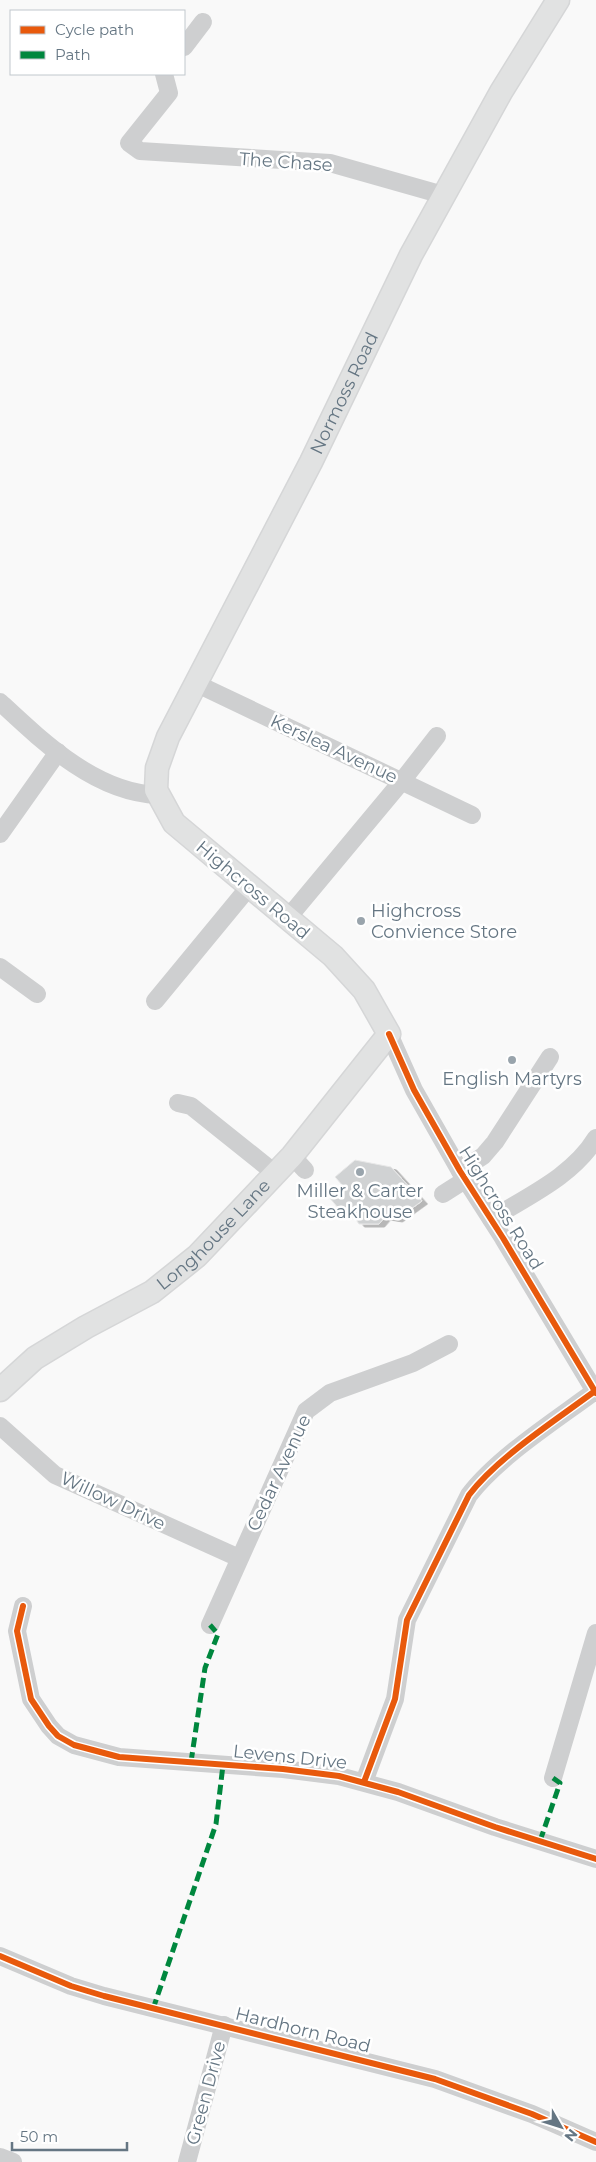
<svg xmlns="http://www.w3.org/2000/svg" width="596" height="2162" font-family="Montserrat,sans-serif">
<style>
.building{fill:#d0d2d3;stroke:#e8e8e8;filter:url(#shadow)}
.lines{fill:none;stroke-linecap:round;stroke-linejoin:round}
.major-casing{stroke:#d5d6d7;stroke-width:25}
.minor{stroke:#cecfd0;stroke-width:18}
.major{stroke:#e1e2e2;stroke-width:22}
.quiet{stroke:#00873e;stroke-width:5;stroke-dasharray:10 5;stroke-linecap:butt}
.cycleway-casing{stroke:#fff;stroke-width:9}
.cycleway{stroke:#e8590c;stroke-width:6}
.poi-dot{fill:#99a4ac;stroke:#fff;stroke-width:2}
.labels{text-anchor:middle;stroke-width:5;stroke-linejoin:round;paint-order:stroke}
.street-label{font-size:18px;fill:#657683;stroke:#fff}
.poi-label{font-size:18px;fill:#657683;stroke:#fff}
</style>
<defs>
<filter id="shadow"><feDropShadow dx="5.5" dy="3" stdDeviation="0" flood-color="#0004"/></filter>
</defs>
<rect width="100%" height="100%" fill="#f9f9f9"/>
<path class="building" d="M355,1160L391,1167L422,1201L397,1219L385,1217L379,1224H359L352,1214H343L329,1197L343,1186L335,1177Z"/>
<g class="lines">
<g class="major-casing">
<g id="major">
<path id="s1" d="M0,1390L35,1358L86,1327L152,1292L197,1256L292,1156L389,1034L364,990L333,956L174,823L156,790L157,768L168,737L311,462L411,255L501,92L558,0"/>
</g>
</g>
<g class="minor">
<path d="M184,47L203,22"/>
<path d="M164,74L169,93L129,143L140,151L330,163L443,195"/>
<path d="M195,683L472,815"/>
<path d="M0,702C43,742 96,793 158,795"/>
<path d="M0,834L58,752"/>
<path d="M287,919L402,781L437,736"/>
<path d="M0,967L37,994"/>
<path d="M155,1001L249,887"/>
<path d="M389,1034L414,1090L460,1171L503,1238L596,1393"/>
<path d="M178,1103L191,1106L276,1174"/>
<path d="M292,1156L305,1170"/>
<path d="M460,1171L483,1156L495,1142L550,1057"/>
<path d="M443,1194L465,1180"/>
<path d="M491,1219C528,1196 573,1176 596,1138"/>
<path d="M0,1426L55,1475L239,1558"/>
<path d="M23,1606L17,1631L31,1699L49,1726L58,1736L74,1745L119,1757L283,1769L339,1776L398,1792L495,1827L596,1859"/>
<path d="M210,1625L306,1411L330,1393L413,1363L449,1344"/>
<path d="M553,1778L596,1633"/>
<path d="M364,1782L395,1699L407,1620L469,1495C498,1457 556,1420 595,1391"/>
<path d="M0,1956L71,1986L104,1996L435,2079L532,2114L596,2142"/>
<path d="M0,2157L13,2162"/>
<path d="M187,2162L224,2025"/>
</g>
<use href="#major" class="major"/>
<g class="quiet">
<path d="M191,1762L205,1668L218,1634L210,1625"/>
<path d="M540,1841L560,1783L553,1778"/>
<path d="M153,2009L216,1824L223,1765"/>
</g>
<g class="cycleway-casing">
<g id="cycleway">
<path d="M389,1034L414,1090L460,1171L503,1238L596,1393"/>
<path d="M23,1606L17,1631L31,1699L49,1726L58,1736L74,1745L119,1757L283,1769L339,1776L398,1792L495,1827L596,1859"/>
<path d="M364,1782L395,1699L407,1620L469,1495C498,1457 556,1420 595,1391"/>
<path d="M0,1956L71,1986L104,1996L435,2079L532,2114L596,2142"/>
</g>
</g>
<use href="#cycleway" class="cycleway"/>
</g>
<g class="poi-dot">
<circle cx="361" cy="921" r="5"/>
<circle cx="512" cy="1060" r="5"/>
<circle cx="360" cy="1172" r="5"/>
</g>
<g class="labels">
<g class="street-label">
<text transform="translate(286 162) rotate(4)" y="6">The Chase</text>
<text dy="6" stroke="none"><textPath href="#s1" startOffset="1316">Normoss Road</textPath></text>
<text transform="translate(334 749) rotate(25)" y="6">Kerslea Avenue</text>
<text transform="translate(253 890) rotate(40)" y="6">Highcross Road</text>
<text transform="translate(501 1208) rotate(58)" y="6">Highcross Road</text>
<text dy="6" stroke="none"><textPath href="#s1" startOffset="266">Longhouse Lane</textPath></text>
<text transform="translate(279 1473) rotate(-65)" y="6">Cedar Avenue</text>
<text transform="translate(113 1501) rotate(25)" y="6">Willow Drive</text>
<text transform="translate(290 1757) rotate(6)" y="6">Levens Drive</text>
<text transform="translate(303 2030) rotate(14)" y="6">Hardhorn Road</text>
<text transform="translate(206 2093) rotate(-75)" y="6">Green Drive</text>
</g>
<g class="poi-label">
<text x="371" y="917" text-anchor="start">Highcross<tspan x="371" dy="21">Convience Store</tspan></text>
<text x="512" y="1085">English Martyrs</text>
<text x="360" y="1197">Miller &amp; Carter<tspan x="360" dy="21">Steakhouse</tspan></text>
</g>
</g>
<rect x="10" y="10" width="175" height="65" fill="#ffffff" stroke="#c1c8cd"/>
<rect x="20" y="26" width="25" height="8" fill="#e8590c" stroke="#c1c8cd"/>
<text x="55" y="35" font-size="15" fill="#657683">Cycle path</text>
<rect x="20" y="51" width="25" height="8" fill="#00873e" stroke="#c1c8cd"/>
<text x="55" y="60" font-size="15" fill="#657683">Path</text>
<g transform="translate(561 2127) rotate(129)" stroke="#ffffff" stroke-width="4" paint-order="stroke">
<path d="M0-4L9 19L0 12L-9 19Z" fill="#657683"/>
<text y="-8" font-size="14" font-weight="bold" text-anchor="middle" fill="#657683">N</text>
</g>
<path d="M12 2142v8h115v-8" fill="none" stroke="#657683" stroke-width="2.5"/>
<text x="20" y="2142" font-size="15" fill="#657683" stroke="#ffffff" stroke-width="4" paint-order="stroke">50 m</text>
</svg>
